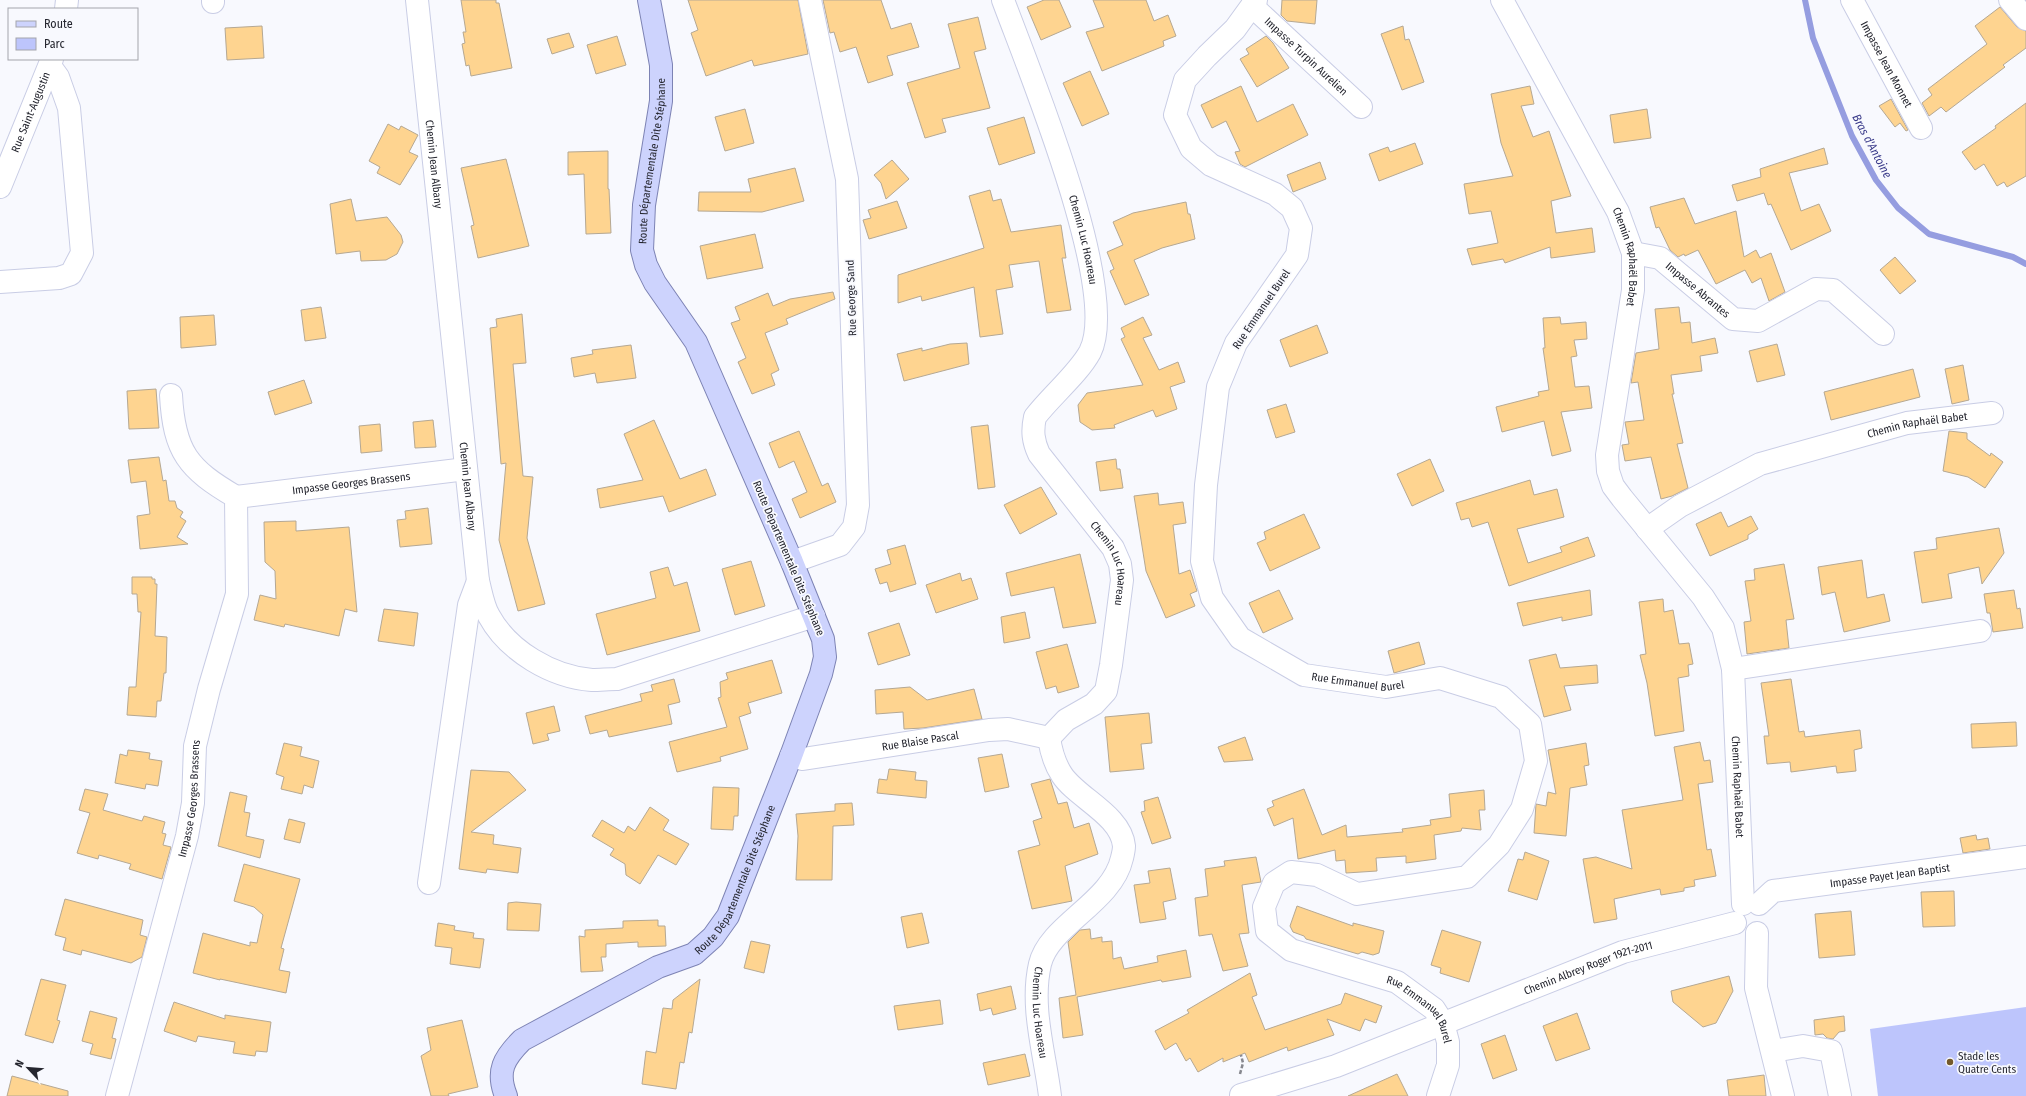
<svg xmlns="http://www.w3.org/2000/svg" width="2026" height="1096" font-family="'Fira Sans Condensed',sans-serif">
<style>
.green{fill:#bdc5fc}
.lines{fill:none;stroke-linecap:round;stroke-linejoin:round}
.stream{stroke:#959de0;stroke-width:6}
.building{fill:#fed490;stroke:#b5a893}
.minor-casing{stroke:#c9cde5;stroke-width:24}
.major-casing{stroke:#7d83b4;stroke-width:24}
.path{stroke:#87888f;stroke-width:2.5;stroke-dasharray:4 2;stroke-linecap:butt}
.minor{stroke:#fff;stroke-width:22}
.major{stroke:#cdd3fd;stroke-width:22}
.poi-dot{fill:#74592b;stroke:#f8f9fe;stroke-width:1.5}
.labels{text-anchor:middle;stroke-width:3.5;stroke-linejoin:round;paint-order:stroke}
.street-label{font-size:11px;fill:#25262f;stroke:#f8f9fe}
.poi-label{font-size:11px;fill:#25262f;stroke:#f8f9fe;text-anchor:start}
.water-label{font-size:12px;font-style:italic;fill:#3a3b8a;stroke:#f8f9fe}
</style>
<rect width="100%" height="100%" fill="#f8f9fe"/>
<path class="green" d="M2026,1007V1096H1878L1870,1029Z"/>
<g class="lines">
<path class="stream" d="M1805,0L1813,38L1852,136L1876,180L1898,208L1929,234L2013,257L2026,264"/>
</g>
<g class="building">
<path d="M461,0H496V3H499L512,68L471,76L469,65L466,66L462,44L465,43L463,32H466Z"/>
<path d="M688,0H798L808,54L754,66L752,60L706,76L691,33L698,30Z"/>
<path d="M823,0H881L891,29L911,23L919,47L887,56L893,75L868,83L856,47L840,52L834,32L830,33Z"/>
<path d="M1044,0H1059L1071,27L1041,40L1027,7Z"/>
<path d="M1093,0H1146L1154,21L1168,15L1176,36L1163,41L1164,46L1102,71L1086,32L1104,27Z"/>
<path d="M1282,0H1317L1315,24L1287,21L1281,15Z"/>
<path d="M2000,7L2017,27L2026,31V48L2003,65L2005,67L1946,112L1941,107L1929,116L1922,103L1932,95L1928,89L1987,44L1975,26Z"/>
<path d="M978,17L986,49L974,52L990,108L942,119L946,132L925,138L907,83L960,68L948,24Z"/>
<path d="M262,26L264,58L227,60L225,28Z"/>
<path d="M1403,26L1405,40L1409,39L1424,82L1402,90L1381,34Z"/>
<path d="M569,33L574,47L552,54L547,39Z"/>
<path d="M617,36L626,65L596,74L587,45Z"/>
<path d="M1266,36L1273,43L1289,68L1257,87L1240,59L1249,54L1246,49Z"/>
<path d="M1090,71L1109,114L1082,126L1063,83Z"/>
<path d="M1241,86L1257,122L1293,104L1308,135L1245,167L1240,164L1235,152L1240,151L1226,121L1212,128L1201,105Z"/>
<path d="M1530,86L1534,104L1521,106L1533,137L1549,131L1571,196L1551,201L1556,233L1592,228L1595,252L1551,258L1550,247L1505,263L1503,259L1472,265L1467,249L1498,243L1491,211L1469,214L1464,184L1513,176L1501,143L1491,94Z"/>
<path d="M1891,99L1908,130L1906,131L1900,123L1895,127L1879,106Z"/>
<path d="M2026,103V176L2007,187L2004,182L1997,186L1984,164L1975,170L1962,152L1996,128L1995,126Z"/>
<path d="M745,109L754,143L725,151L715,117Z"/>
<path d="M1647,109L1651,138L1614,143L1610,115Z"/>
<path d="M1024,117L1035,153L999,165L987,128Z"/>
<path d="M388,124L399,130L401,126L418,135L409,152L418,156L400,185L377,173L380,167L369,161Z"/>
<path d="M1415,143L1423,164L1379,181L1369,154L1388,147L1390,152Z"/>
<path d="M1824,148L1828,164L1789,173L1801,211L1819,204L1831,231L1791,250L1771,204L1768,205L1764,193L1737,201L1732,185L1761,177L1760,169Z"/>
<path d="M608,151V189H609L611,233L586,234L584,174L568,175V152Z"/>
<path d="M506,159L529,246L478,258L471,226L474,225L461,168Z"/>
<path d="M892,160L909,179L886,199L881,183L874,175Z"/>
<path d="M1320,162L1326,179L1293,192L1287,175Z"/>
<path d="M795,168L804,201L762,212L698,211L699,192H751L748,179Z"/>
<path d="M990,190L993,201L1001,199L1011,232L1061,225L1066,258H1062L1071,310L1047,313L1039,261L1009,265L1013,287L996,290L1003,334L980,337L974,287L922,301L921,296L898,303V275L984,248L969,196Z"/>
<path d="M1684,198L1695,224L1736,211L1744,257L1756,250L1760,258L1771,253L1785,292L1769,301L1761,278L1752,283L1745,270L1716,284L1698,250L1685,256L1684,254L1678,257L1670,250L1659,227L1656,228L1650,207Z"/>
<path d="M351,199L356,221L387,217L401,235L403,242L397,254L386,260L361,261L360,251L336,254L330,204Z"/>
<path d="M897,201L907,228L869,239L863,220L871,218L868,210Z"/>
<path d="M1186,202L1188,214H1190L1195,239L1162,248L1134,260L1149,295L1125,305L1110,271L1114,269L1107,252L1123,245L1113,222L1133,213Z"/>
<path d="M755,234L763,268L707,279L700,246Z"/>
<path d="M1895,257L1916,281L1900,294L1880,270Z"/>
<path d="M833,292L835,299L786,319L788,324L765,333L779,370L771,374L775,385L752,394L738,362L746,358L731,323L740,320L735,307L768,293L773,306L790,299Z"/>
<path d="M321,307L326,338L305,341L301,310Z"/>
<path d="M1679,307L1681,323L1690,322L1692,343L1715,338L1718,353L1700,356L1702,371L1671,375L1674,394H1672L1683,443L1677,444L1688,488L1672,496L1661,499L1651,457L1625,461L1622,445L1629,444L1625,422L1644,420L1638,382L1631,383L1636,353L1659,349L1655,309Z"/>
<path d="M522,314L526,363L513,364L523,476L533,477L527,538L545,604L518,611L499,540L506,463L501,464L490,328L497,327L496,319Z"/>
<path d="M214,315L216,345L181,348L180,317Z"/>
<path d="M1143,317L1152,335L1143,338L1159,370L1178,362L1185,382L1170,387L1177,409L1156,417L1153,410L1114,425L1115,428L1092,430L1080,422L1078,405L1087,393L1143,385L1121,339L1125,337L1121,328Z"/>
<path d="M1560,317L1561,324L1586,322L1587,339L1574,340L1577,356L1571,357L1575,387L1589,386L1592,408L1561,412L1571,451L1552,456L1544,421L1502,432L1496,407L1539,396L1538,392L1549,390L1543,348H1545L1543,318Z"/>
<path d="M1317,325L1328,353L1290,367L1280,340Z"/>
<path d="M967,343L969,364L904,381L897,354L922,348V351L950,344Z"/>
<path d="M1777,344L1785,375L1757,382L1749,351Z"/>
<path d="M631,345L636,378L597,383L595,373L574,377L571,358L593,354L592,350Z"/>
<path d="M1963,365L1969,400L1952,404L1945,369Z"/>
<path d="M1913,369L1920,397L1831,420L1824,392Z"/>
<path d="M304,380L312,403L275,415L268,392Z"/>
<path d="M156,389L159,428L129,429L127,391Z"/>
<path d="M1286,404L1295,432L1276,438L1267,410Z"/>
<path d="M433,420L436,447L415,448L413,422Z"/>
<path d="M654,420L680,479L706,469L716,495L669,512L663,496L600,508L597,489L643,480L624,434Z"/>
<path d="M380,424L382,451L361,453L359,426Z"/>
<path d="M988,425L995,487L978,489L971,427Z"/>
<path d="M799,431L822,486L828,483L836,502L800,518L792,499L807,492L794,461L779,468L769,443Z"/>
<path d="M1949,431L1967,433V439L1990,456L1991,453L2003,462L1985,488L1968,477L1943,471Z"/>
<path d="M159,457L163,481L166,480L169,501H175L177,508L183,512L180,517L186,521L177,537L188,544L140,549L137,516L150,514L146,481L131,483L128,460Z"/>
<path d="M1116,459L1117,469H1120L1123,488L1100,491L1096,462Z"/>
<path d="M1430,459L1444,491L1412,506L1397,474Z"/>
<path d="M1530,480L1534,495L1557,489L1564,517L1517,529L1528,563L1562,552L1560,547L1588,537L1595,556L1509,586L1488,522L1472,527L1469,518L1461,520L1456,503Z"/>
<path d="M1041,487L1057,514L1020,534L1004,505Z"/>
<path d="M1158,493L1159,505L1183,502L1186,523L1173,525L1179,574L1190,570L1197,591L1190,594L1195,606L1166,618L1146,571L1134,496Z"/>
<path d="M428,508L432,544L400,547L397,520L406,519L405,511Z"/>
<path d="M1721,512L1728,527L1751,516L1758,529L1748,535V539L1710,556L1696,524Z"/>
<path d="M1304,514L1320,548L1270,571L1257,543L1266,539L1264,532Z"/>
<path d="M296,521V531L349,527L357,612L345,609L339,636L285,624L284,627L254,620L260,595L276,599L275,571L265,562L264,522Z"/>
<path d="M1999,528L2004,553L1982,584L1979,567L1948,574L1952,598L1922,603L1914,552L1937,549L1936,538Z"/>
<path d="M905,545L916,584L890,592L887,582L880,584L875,569L891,564L887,550Z"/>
<path d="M1080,554L1096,623L1063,628L1054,587L1011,596L1006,573Z"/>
<path d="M1862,560L1867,598L1884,594L1890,621L1844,632L1835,592L1822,595L1818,567Z"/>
<path d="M751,561L765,606L735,615L722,569Z"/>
<path d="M1784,564L1794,619L1786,620L1789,648L1747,654L1744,622L1751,621L1745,581L1755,580L1754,569Z"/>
<path d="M668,567L674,586L687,582L700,631L607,655L596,614L656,598L650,572Z"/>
<path d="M960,573L962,581L971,578L978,599L936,613L926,585Z"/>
<path d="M132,577H152V579H155V584H157L155,636L167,637L166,673H164L161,701H157L156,717L127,715L129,687H136L141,612H138L137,594H132Z"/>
<path d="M1279,590L1293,619L1263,633L1249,603Z"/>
<path d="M1590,590L1592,615L1562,621V617L1523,626L1517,603Z"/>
<path d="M2014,590L2017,609L2020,608L2023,628L1993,632L1990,613H1987L1984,594Z"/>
<path d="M1663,599L1664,612L1673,610L1679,644L1689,643L1693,664L1688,665L1689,676L1678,678L1684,731L1655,736L1647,683L1640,655L1646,654L1639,602Z"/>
<path d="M384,609L418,613L414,646L378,641Z"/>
<path d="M1025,612L1030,638L1004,643L1001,617Z"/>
<path d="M899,623L910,655L878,665L868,633Z"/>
<path d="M1419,642L1425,664L1394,673L1388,651Z"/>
<path d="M1067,644L1079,687L1058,693L1056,686L1046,689L1036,652Z"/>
<path d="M1556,654L1560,668L1597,665L1598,683L1564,686L1571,710L1544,717L1529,660Z"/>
<path d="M772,660L782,693L748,703L751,713L739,717L748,749L720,757L721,761L677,772L669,742L727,727L718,698L721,697L720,682L728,679L726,673Z"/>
<path d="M674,679L680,702L668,705L672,724L609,737L607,730L590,734L585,716L642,701L640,694L653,691L651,685Z"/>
<path d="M1791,679L1799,732L1804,731L1805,737L1860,730L1862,748L1854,750L1856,771L1837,773L1836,766L1791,772L1790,762L1767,764L1764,736H1769L1761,683Z"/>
<path d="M910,687L927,700L974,689L982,719L923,728L904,729L903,712L876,714L875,690Z"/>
<path d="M554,706L560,731L547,734L549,740L533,744L526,713Z"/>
<path d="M1149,713L1152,743L1141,744L1144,769L1110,772L1105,717Z"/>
<path d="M2016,722L2017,746L1972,748L1971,724Z"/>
<path d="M1245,737L1253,760L1224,762L1218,747Z"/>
<path d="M1700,742L1704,761L1710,760L1713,782L1698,784L1707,850L1711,849L1716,876L1694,880L1695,886L1684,888V891L1661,895L1660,889L1614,899L1617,919L1594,923L1583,859L1596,857L1632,869L1622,810L1683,800L1674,747Z"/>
<path d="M284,743L302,747L300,756L319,761L313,788L304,785L302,794L281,789L284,777L276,774Z"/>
<path d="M1586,743L1589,765L1584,766L1587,785L1570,788L1566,836L1534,833L1536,804L1546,806L1548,792L1556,794L1548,750Z"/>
<path d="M128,750L150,753L149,759L162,761L158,786L146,784L145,789L115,783L120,754L127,756Z"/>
<path d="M1002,754L1009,787L985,792L978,758Z"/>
<path d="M889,769L916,772L915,780L927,781L926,798L877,793L879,779L887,780Z"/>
<path d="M471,770L509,772L526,790L471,832L494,835L493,844L521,848L518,873L487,869L486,873L459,869Z"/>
<path d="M1050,779L1058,804L1067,802L1074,828L1089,823L1098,854L1065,866L1072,901L1032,909L1018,851L1040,845L1033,821L1042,818L1031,784Z"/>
<path d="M713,787L739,788L738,816H734L733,830L711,829Z"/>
<path d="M85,789L108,794L103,810L142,821L144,816L165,822L162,833L166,834L163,845L171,847L162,879L129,869L131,864L99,855L98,859L77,853L90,813L79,810Z"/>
<path d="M1304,789L1322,835L1346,825L1347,837L1403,832L1402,829L1431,825L1430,820L1451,817L1449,794L1484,790L1485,810H1479L1481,830L1462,828L1461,831L1434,835L1436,859L1406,863V856L1376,858L1377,871L1346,873L1345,860L1336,861L1335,850L1298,859L1293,818L1274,826L1267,809L1274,806L1272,801Z"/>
<path d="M230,792L247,796L244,812L250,813L246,836L264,840L260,858L218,846Z"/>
<path d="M1158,797L1171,838L1152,844L1141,812L1145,811L1144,801Z"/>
<path d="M852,803L854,825L833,826L832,880H796L798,836L796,814L835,811V804Z"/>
<path d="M650,807L669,820L663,830L689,844L676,865L658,855L640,884L626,875L625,864L610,855L614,849L592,836L602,820L624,833L628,826L635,831Z"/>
<path d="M289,819L305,823L300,843L284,839Z"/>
<path d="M1976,835L1977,840L1988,838L1990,849L1963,853L1960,838Z"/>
<path d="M1525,852L1549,861L1537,900L1508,891L1518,859L1523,860Z"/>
<path d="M1256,857L1261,882L1242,885L1249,933L1239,934L1248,966L1223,971L1212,934L1199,936L1195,898L1208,896L1205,869L1225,866L1224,861Z"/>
<path d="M244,864L300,879L281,948L284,949L279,970L290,972L286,993L220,979V980L193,973L203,933L250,946V942L257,943L263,915L254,907L234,901Z"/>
<path d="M1170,868L1176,899L1163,902L1166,919L1140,923L1134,885L1150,883L1148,871Z"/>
<path d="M1954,891L1955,926L1923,927L1921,892Z"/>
<path d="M65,899L143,920L140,935L147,937L142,957L131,963L82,950L81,955L63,950L66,938L55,935Z"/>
<path d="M516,902L541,904L539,931L507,930L508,903Z"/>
<path d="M1297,906L1353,926V923L1384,931L1379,953L1373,955L1362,952L1358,954L1306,939L1304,936L1293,932L1290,926Z"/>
<path d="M1851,911L1855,955L1819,958L1815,914Z"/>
<path d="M922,913L929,943L907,948L901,917Z"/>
<path d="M658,920V926H665L666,946L638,947V942L606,944V957H601L603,971L581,972L579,936L585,937V930L623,928V921Z"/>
<path d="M438,923L455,926L454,930L474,933L473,938L484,939L480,968L450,964L452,948L435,946Z"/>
<path d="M1090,929L1091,939L1102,937V942L1112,941L1113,959L1121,957L1124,969L1158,962L1157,956L1186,950L1191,977L1162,982L1161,980L1077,997L1083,1035L1063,1038L1059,998L1076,995L1068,942L1080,930Z"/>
<path d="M1442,930L1481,942L1469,982L1440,973L1441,968L1431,965Z"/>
<path d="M751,941L770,945L764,973L744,968Z"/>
<path d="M1250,973L1257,995L1252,997L1265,1030L1341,1004L1345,993L1382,1006L1376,1023L1365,1019L1360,1031L1327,1019L1334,1035L1288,1051L1287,1047L1249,1062L1245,1053L1223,1062V1058L1198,1072L1190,1058L1186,1061L1176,1043L1165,1050L1155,1031L1189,1013L1187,1010Z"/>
<path d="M1729,976L1733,991L1716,1023L1703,1027L1673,1002L1671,991Z"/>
<path d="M41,979L66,985L57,1020L60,1021L53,1043L25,1035Z"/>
<path d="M700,979L692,1033L689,1032L684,1063L680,1062L676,1089L642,1084L646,1051L656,1053L663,1008L672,1009L673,1000Z"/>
<path d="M1011,986L1016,1009L993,1015L991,1008L980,1011L977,994Z"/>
<path d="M940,1000L943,1024L898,1030L894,1006Z"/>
<path d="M174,1002L225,1019V1015L271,1022L267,1052L256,1051L255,1056L233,1053L235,1042L198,1036L196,1042L164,1031Z"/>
<path d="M90,1011L117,1018L112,1038L116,1039L111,1059L90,1054L93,1044L82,1041Z"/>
<path d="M1577,1013L1590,1049L1556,1061L1543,1026Z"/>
<path d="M1844,1016L1845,1031L1839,1032L1833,1039L1827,1038L1823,1034L1815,1035L1814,1020Z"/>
<path d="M462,1020L478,1087L448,1094L449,1096H431L421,1056L431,1050L427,1028Z"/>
<path d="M1505,1035L1517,1070L1493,1079L1481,1044Z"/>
<path d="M1025,1054L1030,1076L988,1085L983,1063Z"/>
<path d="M1397,1074L1408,1096H1348Z"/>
<path d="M1764,1075L1766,1096H1729L1727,1080Z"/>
<path d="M12,1076L68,1091V1096H7Z"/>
</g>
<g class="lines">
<g class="minor-casing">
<g id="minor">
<path d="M213,0V2"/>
<path id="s1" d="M417,0L478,581C481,592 483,606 489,616C508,651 552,677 592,680C600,680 609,679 617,679L814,616"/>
<path id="s2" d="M1003,0C1028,68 1121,291 1090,352C1078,374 1051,396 1035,417C1032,431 1033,441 1039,454L1113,548L1120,564L1122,580L1111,665L1106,691L1094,704L1066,720L1049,738"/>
<path id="s3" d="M1256,0L1235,29L1207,56L1185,80L1175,115L1191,148L1211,165L1275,194L1292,208L1301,228L1297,255L1236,343L1218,387L1206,485L1202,561L1212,598L1240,638L1304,675L1386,687L1440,678L1501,697L1530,724L1536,761L1522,809L1499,845L1467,877L1357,894L1317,875L1291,872L1274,883L1264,907L1267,931L1291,950L1397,982L1434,1009L1443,1023L1448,1042V1065L1438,1096"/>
<path id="s4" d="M1502,0L1618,212L1633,253V290L1607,455L1608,471L1613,486L1622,498L1703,597L1723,628L1733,669L1743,904"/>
<path id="s5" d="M1852,0L1921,128"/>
<path d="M2010,0L2026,19"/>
<path id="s6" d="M1252,6L1361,107"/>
<path d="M66,9L67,0"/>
<path id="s7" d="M0,187L52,59"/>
<path id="s8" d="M1633,253L1660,258L1733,319L1758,321L1816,289L1833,290L1883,334"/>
<path d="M0,282L59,278L71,274L82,253L69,108L58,77L50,66"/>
<path id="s9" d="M236,497L466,469"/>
<path id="s10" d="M1647,529L1680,506L1760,464L1907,423L1992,413"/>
<path d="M792,562L840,545L854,527L858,505L847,179L810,0"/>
<path d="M1733,669L1980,631"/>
<path id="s11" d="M1049,738C1051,751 1054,763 1062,775C1077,798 1121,815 1124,846C1124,850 1123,854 1122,858C1112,903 1049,925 1040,964C1030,1007 1045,1054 1050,1096"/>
<path id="s12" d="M791,756L803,759L989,730L1008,729L1049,738"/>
<path d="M429,883L469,605L478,581"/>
<path id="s13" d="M1759,904L1773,891L2026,857"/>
<path d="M1757,933L1756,988L1783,1096"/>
<path d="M1773,1051L1803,1046L1831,1051L1840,1096"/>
<path id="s14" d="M1241,1095L1336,1066L1623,952L1735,923"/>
<path id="s15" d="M117,1096L187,836L193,803L195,746L209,689L237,594L236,497C188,469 174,452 171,395"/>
</g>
</g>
<g class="major-casing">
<g id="major">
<path id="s16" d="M506,1096C496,1071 504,1058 522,1040L658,967L694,954L713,937L728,916L791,756L821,674L825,657L823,639L792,562L696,342L655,283L646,265L642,250L644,205L661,101V65L649,0"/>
</g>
</g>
<path class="path" d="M1240,1074L1243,1063L1241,1055"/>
<use href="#minor" class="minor"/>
<use href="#major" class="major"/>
</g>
<circle class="poi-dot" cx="1950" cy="1062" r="4"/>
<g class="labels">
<g class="street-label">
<text dy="4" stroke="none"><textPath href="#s6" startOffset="74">Impasse Turpin Aurelien</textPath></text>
<text dy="4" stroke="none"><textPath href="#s5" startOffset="73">Impasse Jean Monnet</textPath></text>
<text dy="4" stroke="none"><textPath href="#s7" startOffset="81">Rue Saint-Augustin</textPath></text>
<text dy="4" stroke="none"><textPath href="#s16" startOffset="1122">Route Départementale Dite Stéphane</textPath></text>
<text dy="4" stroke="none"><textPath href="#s1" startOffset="165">Chemin Jean Albany</textPath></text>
<text dy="4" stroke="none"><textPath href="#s2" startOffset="253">Chemin Luc Hoareau</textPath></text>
<text dy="4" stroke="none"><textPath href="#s4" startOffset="288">Chemin Raphaël Babet</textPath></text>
<text dy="4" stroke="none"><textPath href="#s8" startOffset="77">Impasse Abrantes</textPath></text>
<text transform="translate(851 298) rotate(-92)" y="4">Rue George Sand</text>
<text transform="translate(1261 309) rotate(-56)" y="4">Rue Emmanuel Burel</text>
<text dy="4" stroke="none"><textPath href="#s10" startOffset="293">Chemin Raphaël Babet</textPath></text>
<text dy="4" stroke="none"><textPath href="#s9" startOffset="116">Impasse Georges Brassens</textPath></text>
<text dy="4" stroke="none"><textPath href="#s1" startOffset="489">Chemin Jean Albany</textPath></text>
<text transform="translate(789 558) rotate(67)" y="4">Route Départementale Dite Stéphane</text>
<text dy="4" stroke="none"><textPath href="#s2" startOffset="624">Chemin Luc Hoareau</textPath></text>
<text dy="4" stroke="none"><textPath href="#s3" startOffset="893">Rue Emmanuel Burel</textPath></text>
<text dy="4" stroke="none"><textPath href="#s12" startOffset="131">Rue Blaise Pascal</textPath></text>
<text dy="4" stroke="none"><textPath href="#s4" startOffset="861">Chemin Raphaël Babet</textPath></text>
<text dy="4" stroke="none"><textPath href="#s15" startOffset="307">Impasse Georges Brassens</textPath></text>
<text dy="4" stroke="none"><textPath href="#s13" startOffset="137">Impasse Payet Jean Baptist</textPath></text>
<text dy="4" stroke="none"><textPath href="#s16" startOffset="342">Route Départementale Dite Stéphane</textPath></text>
<text dy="4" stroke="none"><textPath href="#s14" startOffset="370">Chemin Albrey Roger 1921-2011</textPath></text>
<text dy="4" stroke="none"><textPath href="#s11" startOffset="333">Chemin Luc Hoareau</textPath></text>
<text dy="4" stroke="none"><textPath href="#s3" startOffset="1685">Rue Emmanuel Burel</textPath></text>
</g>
<g class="poi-label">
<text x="1958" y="1060">Stade les<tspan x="1958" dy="13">Quatre Cents</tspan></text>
</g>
<g class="water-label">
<text transform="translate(1872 146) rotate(62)" y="4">Bras d'Antoine</text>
</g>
</g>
<rect x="8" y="8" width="130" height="52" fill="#f8f9fe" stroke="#a4a5ab"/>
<rect x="16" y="21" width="20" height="6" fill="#cdd3fd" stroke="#a4a5ab"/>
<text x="44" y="28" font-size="12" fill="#25262f">Route</text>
<rect x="16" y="38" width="20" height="12" fill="#bdc5fc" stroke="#a4a5ab"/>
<text x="44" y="48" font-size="12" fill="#25262f">Parc</text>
<g transform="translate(28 1068) rotate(296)" stroke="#f8f9fe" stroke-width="3" paint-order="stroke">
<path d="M0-3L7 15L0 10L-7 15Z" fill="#25262f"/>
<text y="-6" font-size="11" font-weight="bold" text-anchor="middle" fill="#25262f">N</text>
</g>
</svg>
